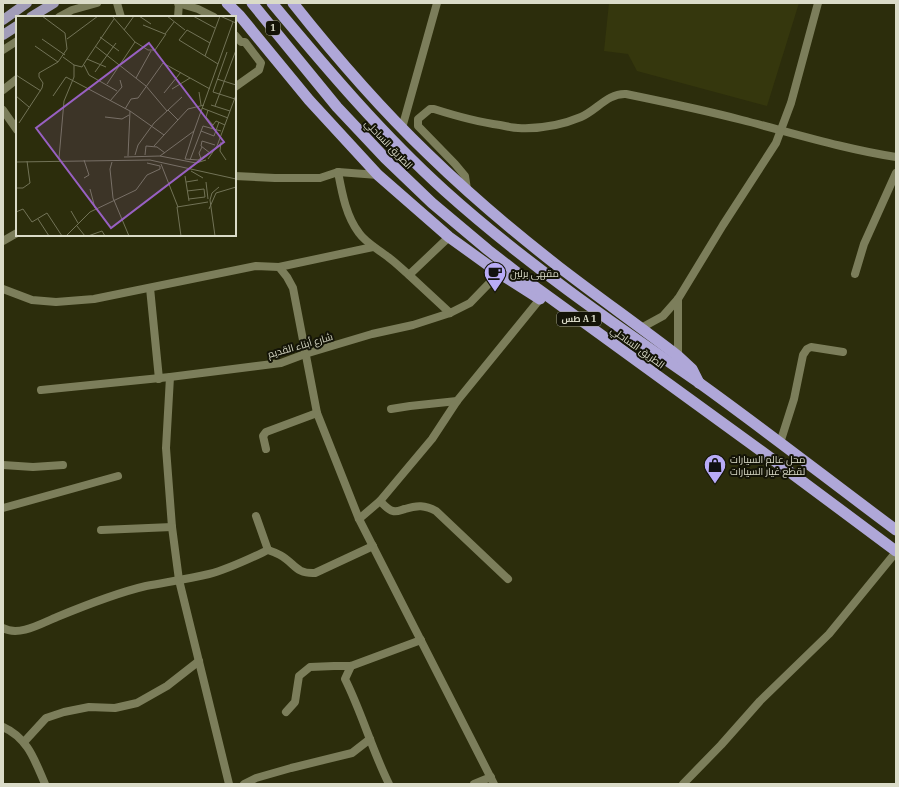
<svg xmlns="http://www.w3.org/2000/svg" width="899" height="787" font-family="'IBM Plex Serif',Cairo,serif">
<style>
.built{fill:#35370d}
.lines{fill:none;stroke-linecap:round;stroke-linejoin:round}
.minor{stroke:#7c7e5b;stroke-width:8}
.primary{stroke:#a29db9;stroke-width:10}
.trunk{stroke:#afa7d8;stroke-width:11}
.labels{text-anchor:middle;stroke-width:4;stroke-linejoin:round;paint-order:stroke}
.shield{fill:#141407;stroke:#9f9f8e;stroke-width:1}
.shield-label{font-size:9px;font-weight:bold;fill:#dadbc8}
.street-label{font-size:10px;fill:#dadbc8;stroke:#141407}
.poi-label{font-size:10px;fill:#dadbc8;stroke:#141407;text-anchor:start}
.inset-road{fill:none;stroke:#727357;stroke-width:1}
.view{fill:#9860c2;fill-opacity:0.15;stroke:#9860c2;stroke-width:2}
.inset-edge{fill:none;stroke:#dadbc8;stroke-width:2}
</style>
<rect width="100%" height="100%" fill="#2c2d0c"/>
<path class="built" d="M609,3H799L767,106L637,71L628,54L604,51Z"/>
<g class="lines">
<g class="minor">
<path d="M117,3L121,17"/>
<path d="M178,3L198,9L214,17"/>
<path d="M59,17L72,10L97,3"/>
<path d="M178,17L179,3"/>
<path d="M235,35L241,42H245L261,63L259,70L235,87"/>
<path d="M3,50L17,41"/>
<path d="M3,90L17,79"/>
<path d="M3,110L17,130"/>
<path d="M402,128L437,3"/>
<path d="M338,172C342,193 346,216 359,233C366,243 378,249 388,257C395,262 402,269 409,275L449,237"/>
<path d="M235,176L275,178H320L338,172L378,175"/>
<path d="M467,189L465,176L455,164L418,126V119L430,109H434C456,116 477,122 500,125C506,126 512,128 518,128C539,129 562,125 581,117C597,110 608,93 626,94C665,102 704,110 742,120C793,133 844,149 896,157"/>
<path d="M3,241L17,233"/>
<path d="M279,267L373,247"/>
<path d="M855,274L864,244L896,173"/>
<path d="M409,275L450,313"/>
<path d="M150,288L159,379"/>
<path d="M3,289L32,300L56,302L94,299L256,266L279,267L287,277L293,288L317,413L359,519L494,784"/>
<path d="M641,328L663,316L678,299L723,225L776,143L791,103L818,3"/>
<path d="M678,356V299"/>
<path d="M170,377L166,448L172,527L179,580L229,784"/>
<path d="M41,390L170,377L281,363L305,354L372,334L413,325L450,313L470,303L499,273"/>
<path d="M391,409L410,406L457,401"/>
<path d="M780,443L794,399L803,355L807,349L811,347L843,352"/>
<path d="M266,449L263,436L266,432L317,413"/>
<path d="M3,465L33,467L63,465"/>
<path d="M380,501C384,505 388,510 393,511C397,512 401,510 405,509C417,505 425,505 436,511L508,579"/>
<path d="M3,508L118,476"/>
<path d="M256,516L268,550"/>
<path d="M359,519L380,501L432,439L457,401L540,299"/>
<path d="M101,530L172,527"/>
<path d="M3,628C19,637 42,623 57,617C86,605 116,593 146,586C167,582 188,579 209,574C229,569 249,559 268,550C271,551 276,553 280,555C295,563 295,574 315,573L373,546"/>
<path d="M351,666L345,679C362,713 372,750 389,784"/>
<path d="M286,712L295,702L299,676L310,667L334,666H351L421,640"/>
<path d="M3,727C28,738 35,761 45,784"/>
<path d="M24,742L46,718L64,712L89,707L115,708L137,703L167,686L199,661"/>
<path d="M244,784L256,778L291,768L352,753L370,739"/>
<path d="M474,784L491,777"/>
<path d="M683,784L721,745L760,701L829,634L896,552"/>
</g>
<g class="primary">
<path d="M31,17L54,3"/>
<path d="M3,20L27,3"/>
<path d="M3,35L17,26"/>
</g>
<g class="trunk">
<path d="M227,3L240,16L309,100L378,175L449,237L499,273L540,299"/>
<path d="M252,3L337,107L385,158L432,203L488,250L538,289L779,464L896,551"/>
<path d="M272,3C327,69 382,134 445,191C524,262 611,322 698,382C765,430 830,481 896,530"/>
<path d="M293,3C335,56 379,107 428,154C469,194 514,232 559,267C598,297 639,326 678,356L692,369L699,383"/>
</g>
</g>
<defs>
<g id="cafe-pin" transform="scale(1.15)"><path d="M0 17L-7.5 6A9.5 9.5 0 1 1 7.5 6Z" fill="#b8abf7" stroke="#141407"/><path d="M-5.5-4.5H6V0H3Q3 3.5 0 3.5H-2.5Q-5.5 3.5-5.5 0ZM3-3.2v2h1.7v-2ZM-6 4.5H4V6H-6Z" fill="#111"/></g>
<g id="shop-pin" transform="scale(1.15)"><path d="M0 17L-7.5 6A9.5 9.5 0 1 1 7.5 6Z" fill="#b8abf7" stroke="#141407"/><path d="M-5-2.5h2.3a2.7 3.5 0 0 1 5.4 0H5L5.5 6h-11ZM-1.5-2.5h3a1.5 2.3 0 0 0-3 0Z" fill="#111"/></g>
</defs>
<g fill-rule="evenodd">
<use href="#cafe-pin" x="495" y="273"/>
<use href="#shop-pin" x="715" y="465"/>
</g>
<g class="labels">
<g class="shield">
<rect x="266" y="21" width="14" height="14" rx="3"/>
<rect x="557" y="312" width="44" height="14" rx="3"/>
</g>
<g class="shield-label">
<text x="273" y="31">1</text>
<text x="579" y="322">طس A 1</text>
</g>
<g class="street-label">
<text transform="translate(389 144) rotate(46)" y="4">الطريق الساحلي</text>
<text transform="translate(300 345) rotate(-16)" y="4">شارع أبناء القديم</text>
<text transform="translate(638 347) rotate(36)" y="4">الطريق الساحلي</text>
</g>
<g class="poi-label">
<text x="510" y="277">مقهى برلين</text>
<text x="730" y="463">محل عالم السيارات<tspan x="730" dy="12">لقطع غيار السيارات</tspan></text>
</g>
</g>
<g transform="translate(16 16)">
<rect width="220" height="220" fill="#2c2d0c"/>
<path class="inset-road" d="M123,0L135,8M151,0L169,14M177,0L199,12M204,0L220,7M127,9L149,18L158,6M108,14L118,0M84,21L103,35M26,23L49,39M51,23L82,0M119,26L132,34H139L150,18M194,27L171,14L163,24L202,48M19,30L42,46M79,30L130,70L151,95M189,40L204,0M71,43L98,3M58,49L66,51L71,43L90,51M68,49L73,59L101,75M79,56L100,27M0,59L25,75M120,62L135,35M201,63L220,69M91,68L119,26L96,0M156,73L174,62M183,76L185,89M197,76L211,36M197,76L219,83M148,77L165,56M0,80L13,91M37,80L50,61L114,95L148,119L172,93L188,89M94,85L106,71L104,64M195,89L214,95M199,90L220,34M186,92L212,102M109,93L115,83L122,82L147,47L194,73M152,94L162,104M192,94L190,101L197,109L196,112M89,101L106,103L113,99M3,107L26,72L27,67L23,61V57L42,46L51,33L49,17L26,0M197,109L200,105L209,109M178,115L169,143L182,144L195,136M185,115L198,120L203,106M205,126L204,135L210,144M138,130L148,119M194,137L185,130L186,125L199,129M119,139L122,129L138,107L166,81M129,139L130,130L141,131L149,137M112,140L114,95M144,140L178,115L217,6M108,141L144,140L180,147L190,144M43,142L48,85L58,61V49L47,41M185,143L183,137L186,131M192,143L201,130L220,79M68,144L73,159L68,162M174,144L187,110L205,115M0,146L134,144L220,163M96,146L94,153L97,182L113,220M145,148L162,191M175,155L187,162M169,160L173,185M170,166L182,164M190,166L192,183M0,172H7L14,167L11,145M74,173L79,192M171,175L188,173L189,181L173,183M193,193L200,177L220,171M55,195L62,207M0,196L7,193L16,206L31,197L46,220M22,203L33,220M61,210L69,220M50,220L74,196L120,174L131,159L144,153V150L131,147M72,220L86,215L89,220M165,220L161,191L192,186M199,220L194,184L196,177L203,171"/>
<path class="view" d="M133,27L208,126L95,212L20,112Z"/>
<rect width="220" height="220" class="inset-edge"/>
</g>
<rect width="899" height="787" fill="none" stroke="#dadbc8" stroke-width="8"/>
</svg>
